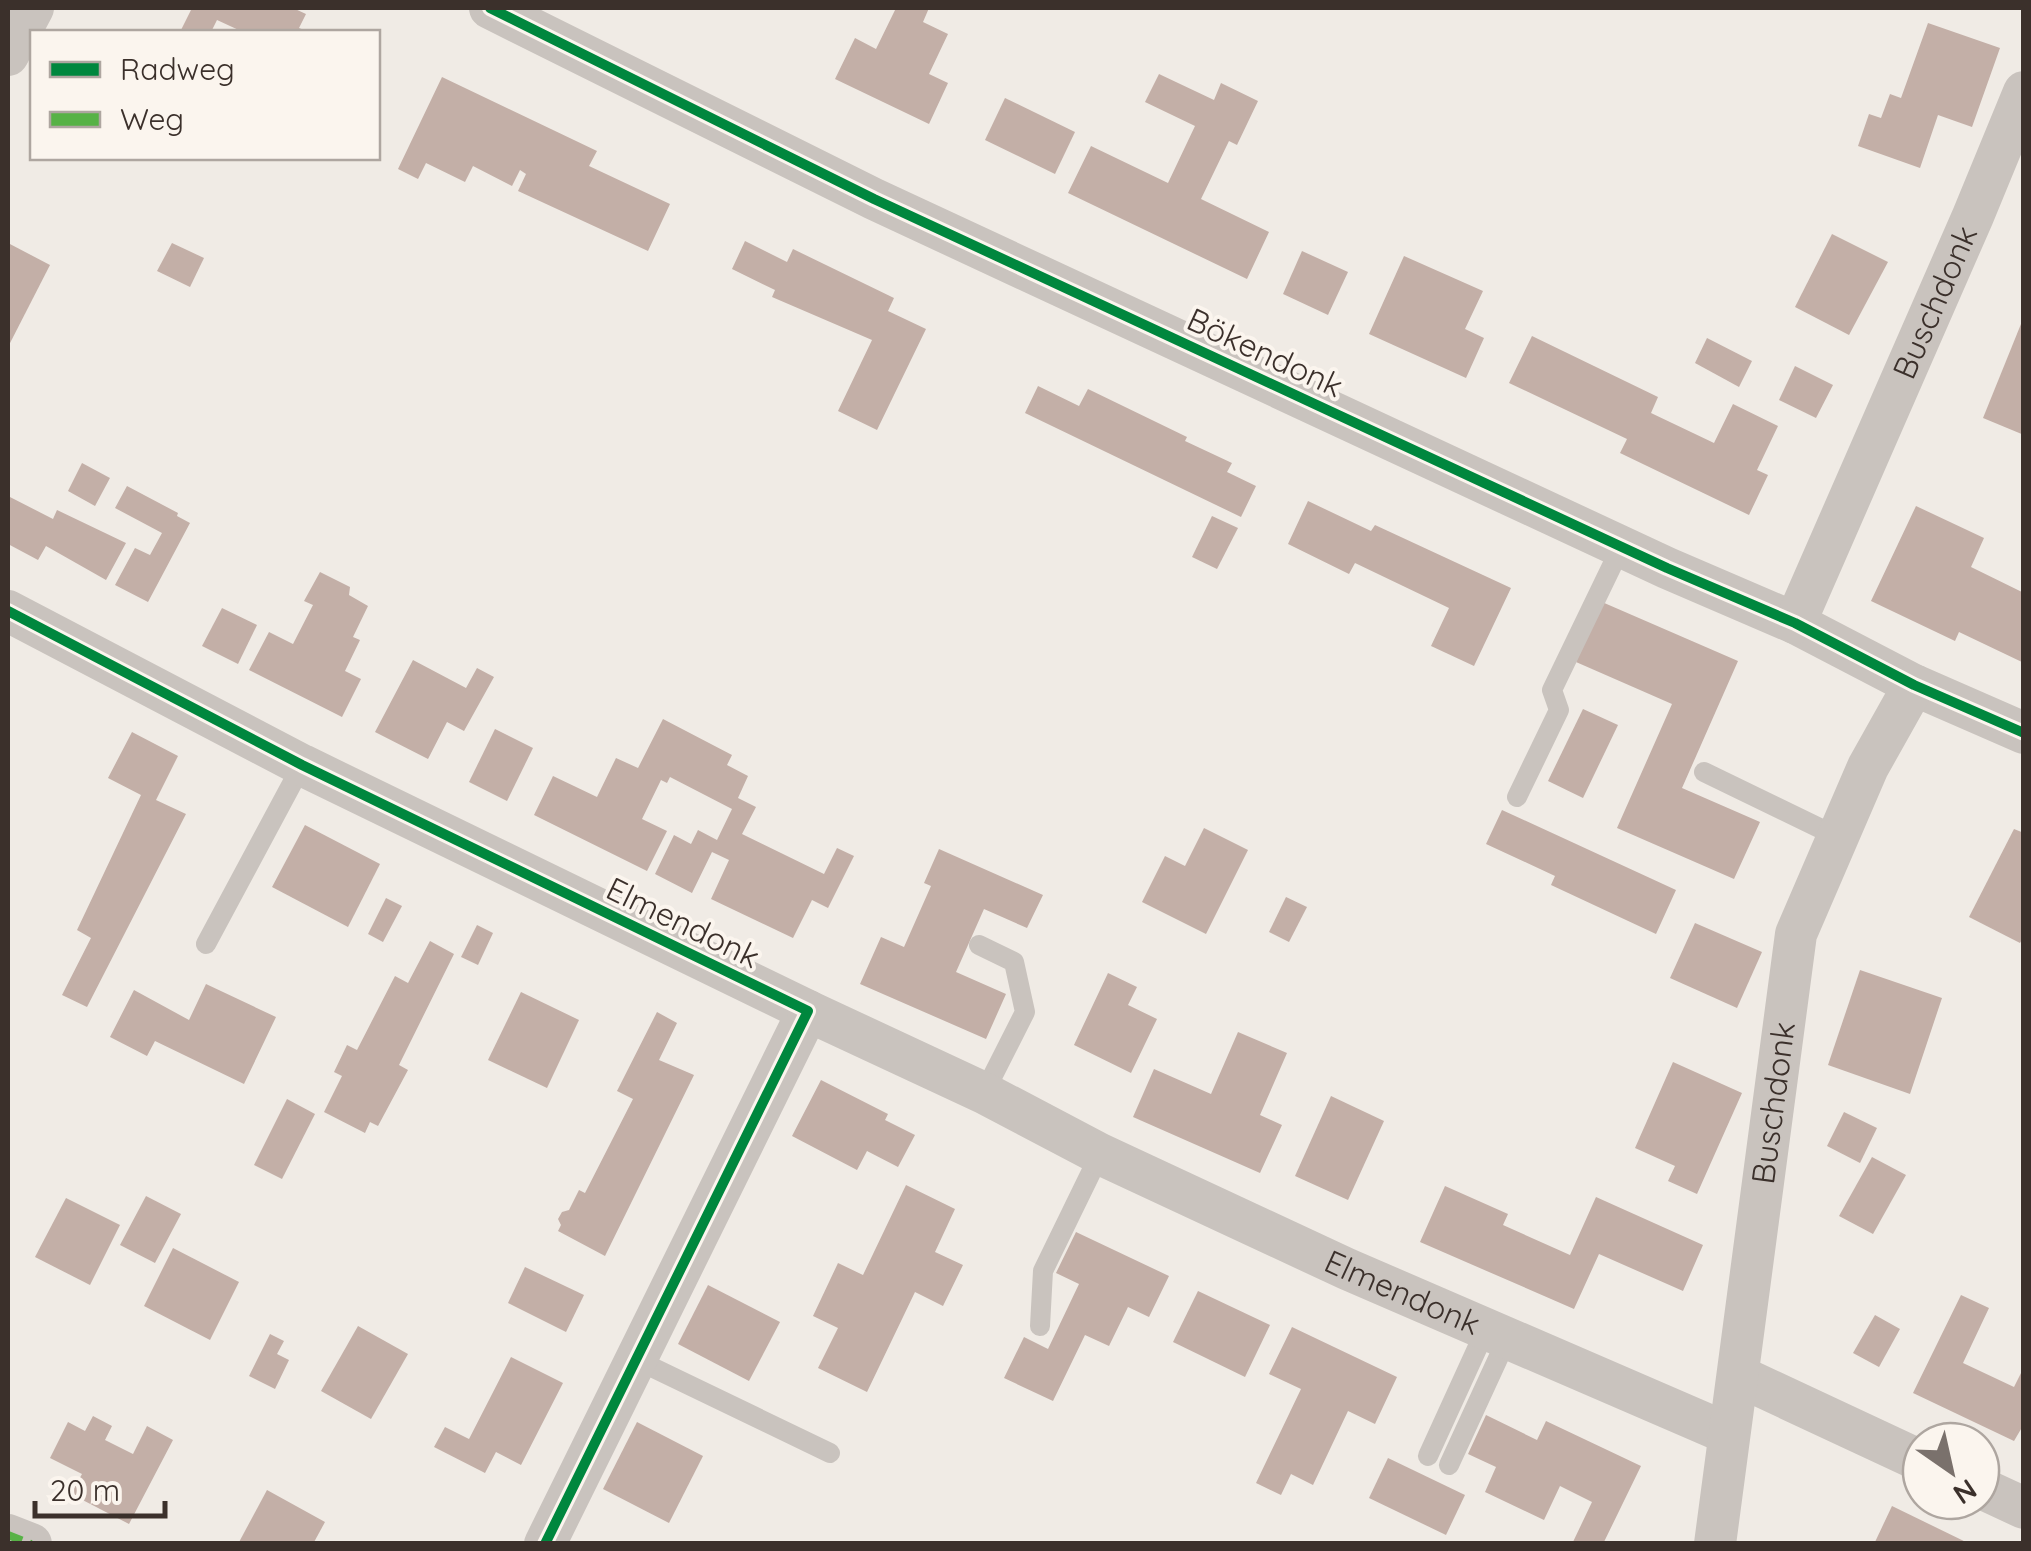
<svg xmlns="http://www.w3.org/2000/svg" width="2031" height="1551" font-family="Quicksand,sans-serif">
<style>
.building{fill:#c3afa7}
.lines{fill:none;stroke-linecap:round;stroke-linejoin:round}
.service{stroke:#c9c3be;stroke-width:20}
.minor{stroke:#c9c3be;stroke-width:42}
.quiet{stroke:#57b246;stroke-width:8;stroke-dasharray:15 8;stroke-linecap:butt}
.cycleway-casing{stroke:#fbf5ee;stroke-width:16}
.cycleway{stroke:#00873e;stroke-width:10}
.labels{text-anchor:middle;stroke-width:8;stroke-linejoin:round;paint-order:stroke}
.street-label{font-size:32px;fill:#3b302b;stroke:#fbf5ee}
</style>
<rect width="100%" height="100%" fill="#f0ebe5"/>
<g class="building">
<path d="M192,8H293L306,14L299,28L309,32H243L217,20L211,32H180Z"/>
<path d="M896,8H929L923,22L948,34L929,74L948,83L929,124L835,79L855,38L876,49Z"/>
<path d="M1928,23L2000,48L1972,127L1938,115L1920,168L1858,146L1869,114L1881,118L1890,94L1901,98Z"/>
<path d="M1159,74L1214,100L1221,83L1258,101L1237,145L1229,141L1201,199L1269,232L1247,279L1068,193L1091,146L1168,183L1195,126L1145,102Z"/>
<path d="M442,77L597,151L589,166L670,204L648,251L518,191L526,174L520,170L512,186L473,166L465,182L426,163L418,179L398,169Z"/>
<path d="M1005,98L1075,132L1055,174L985,140Z"/>
<path d="M1832,234L1888,262L1849,335L1795,307Z"/>
<path d="M745,241L787,262L793,249L894,298L888,311L926,329L877,430L838,411L872,340L772,297L775,290L732,269Z"/>
<path d="M8,243L50,265L8,347Z"/>
<path d="M172,243L204,258L190,287L157,271Z"/>
<path d="M1302,251L1348,272L1328,315L1283,294Z"/>
<path d="M1404,256L1483,291L1465,329L1484,338L1466,378L1369,334Z"/>
<path d="M2023,319H2024V435L1983,418Z"/>
<path d="M1532,336L1658,397L1651,413L1714,443L1733,404L1778,426L1757,470L1768,475L1749,515L1620,453L1627,439L1509,383Z"/>
<path d="M1707,338L1752,361L1739,387L1695,363Z"/>
<path d="M1795,366L1833,385L1816,418L1779,400Z"/>
<path d="M1038,386L1079,406L1088,389L1187,437L1185,441L1232,463L1227,472L1256,486L1241,517L1025,413Z"/>
<path d="M82,463L110,478L95,506L68,491Z"/>
<path d="M127,486L178,513L177,516L190,523L148,602L115,585L135,548L150,555L162,533L115,508Z"/>
<path d="M8,496L53,519L57,510L126,543L106,580L46,546L38,560L8,544Z"/>
<path d="M1308,501L1371,531L1375,525L1511,588L1474,666L1431,646L1449,608L1355,563L1349,574L1288,544Z"/>
<path d="M1916,506L1984,538L1971,567L2024,593V663L1959,632L1955,641L1871,601Z"/>
<path d="M1212,516L1238,528L1217,569L1192,557Z"/>
<path d="M320,572L350,587L349,595L368,606L353,637L360,640L345,671L361,679L342,717L249,670L269,632L293,644L313,605L304,601Z"/>
<path d="M1602,602L1738,661L1682,788L1760,822L1734,879L1617,828L1672,704L1576,662Z"/>
<path d="M222,608L257,625L238,664L202,646Z"/>
<path d="M413,660L466,688L477,668L494,677L464,731L447,722L428,759L375,732Z"/>
<path d="M1583,709L1618,725L1583,798L1548,781Z"/>
<path d="M663,719L732,755L727,765L748,776L738,798L756,807L742,834L824,874L837,848L854,856L828,908L812,900L793,938L711,899L729,860L712,852L692,893L655,874L674,835L691,844L698,830L717,840L732,809L670,777L667,783L661,780L642,819L667,831L647,871L534,815L553,776L597,797L616,758L638,768Z"/>
<path d="M495,729L533,748L507,801L469,782Z"/>
<path d="M132,732L178,756L156,800L186,814L87,1007L62,995L91,938L77,930L141,795L108,778Z"/>
<path d="M1502,810L1676,890L1656,934L1551,885L1555,876L1486,844Z"/>
<path d="M305,825L380,864L348,927L272,887Z"/>
<path d="M1204,828L1248,850L1206,934L1142,902L1165,856L1185,866Z"/>
<path d="M2014,829L2024,833V936L2020,943L1969,917Z"/>
<path d="M939,849L1043,895L1027,928L984,909L956,972L1006,994L986,1039L860,984L881,937L904,947L931,886L924,883Z"/>
<path d="M1286,897L1307,907L1289,942L1269,932Z"/>
<path d="M386,898L402,906L383,942L368,934Z"/>
<path d="M1695,923L1762,952L1737,1008L1670,978Z"/>
<path d="M477,925L493,933L478,965L461,957Z"/>
<path d="M430,941L454,954L399,1065L408,1070L378,1126L370,1122L365,1133L324,1112L342,1076L334,1072L347,1045L357,1050L395,976L408,983Z"/>
<path d="M1860,970L1942,998L1910,1094L1828,1065Z"/>
<path d="M1108,973L1137,987L1128,1005L1157,1019L1131,1073L1074,1045Z"/>
<path d="M206,984L276,1017L244,1084L155,1041L147,1056L110,1037L134,990L189,1020Z"/>
<path d="M521,992L579,1020L547,1088L488,1060Z"/>
<path d="M657,1012L677,1023L659,1060L694,1075L605,1256L558,1231L561,1225L558,1219L562,1212L569,1210L579,1190L585,1193L633,1099L617,1091Z"/>
<path d="M1238,1032L1287,1053L1260,1115L1282,1125L1260,1173L1133,1117L1154,1069L1211,1094Z"/>
<path d="M1673,1062L1742,1093L1697,1194L1668,1181L1675,1166L1635,1148Z"/>
<path d="M821,1080L888,1114L885,1120L915,1135L898,1167L867,1151L857,1170L792,1136Z"/>
<path d="M1331,1096L1384,1121L1348,1200L1295,1176Z"/>
<path d="M287,1099L315,1114L282,1179L254,1165Z"/>
<path d="M1844,1112L1877,1128L1860,1163L1827,1146Z"/>
<path d="M1872,1157L1906,1175L1873,1234L1839,1216Z"/>
<path d="M906,1185L955,1209L935,1252L963,1265L943,1306L915,1292L867,1392L818,1368L838,1328L813,1316L838,1263L863,1275Z"/>
<path d="M1445,1186L1508,1214L1503,1225L1570,1255L1596,1197L1703,1245L1683,1291L1599,1254L1574,1309L1420,1242Z"/>
<path d="M146,1196L181,1214L155,1263L120,1245Z"/>
<path d="M66,1198L120,1225L90,1285L35,1257Z"/>
<path d="M1076,1232L1169,1276L1149,1317L1128,1307L1109,1346L1085,1335L1053,1401L1004,1378L1024,1337L1048,1349L1079,1284L1056,1273Z"/>
<path d="M173,1248L239,1282L210,1340L144,1306Z"/>
<path d="M525,1267L584,1295L566,1332L508,1303Z"/>
<path d="M708,1285L780,1322L749,1381L678,1344Z"/>
<path d="M1198,1291L1270,1325L1245,1377L1173,1342Z"/>
<path d="M1961,1295L1989,1308L1963,1363L2014,1387L2024,1367V1424L2014,1441L1913,1393Z"/>
<path d="M1875,1315L1900,1329L1879,1367L1853,1353Z"/>
<path d="M358,1326L408,1354L371,1419L321,1391Z"/>
<path d="M1292,1327L1397,1377L1375,1424L1348,1411L1313,1485L1291,1474L1281,1495L1256,1483L1301,1389L1269,1374Z"/>
<path d="M270,1334L284,1341L277,1354L289,1360L275,1389L249,1376Z"/>
<path d="M511,1357L563,1383L521,1465L496,1452L485,1473L434,1447L445,1427L469,1439Z"/>
<path d="M1486,1415L1537,1440L1546,1421L1641,1466L1603,1544H1572L1592,1502L1560,1486L1544,1520L1485,1492L1496,1467L1468,1454Z"/>
<path d="M93,1416L112,1426L105,1440L133,1454L147,1426L173,1440L129,1524L71,1494L82,1474L50,1458L68,1422L85,1431Z"/>
<path d="M637,1422L703,1456L669,1523L603,1489Z"/>
<path d="M1388,1458L1465,1495L1446,1535L1369,1498Z"/>
<path d="M267,1490L325,1522L313,1544H238Z"/>
<path d="M1892,1506L1970,1544L1875,1542Z"/>
</g>
<g class="lines">
<g class="service">
<path d="M1704,772L1838,837"/>
<path d="M1517,797L1559,710L1552,690L1621,547"/>
<path d="M206,944L302,765"/>
<path d="M979,945L1014,962L1025,1012L984,1093"/>
<path d="M1040,1326L1043,1271L1100,1154"/>
<path d="M637,1360L830,1453"/>
<path d="M1428,1456L1486,1329"/>
<path d="M1449,1465L1507,1339"/>
</g>
<g class="minor">
<path d="M490,8L874,199L1667,568L1795,623L1914,685L2024,733"/>
<path d="M8,55L33,8"/>
<path d="M8,611L302,765L808,1011L545,1544"/>
<path id="s1" d="M1795,623L1973,216L2024,92"/>
<path id="s2" d="M808,1011L984,1093L1100,1154L1347,1269L1729,1434"/>
<path d="M1739,1376L1921,1461"/>
<path d="M1981,1488L2024,1508"/>
<path d="M8,1535L31,1544"/>
<path id="s3" d="M1715,1544L1796,934L1868,767L1914,685"/>
</g>
<path class="quiet" d="M8,1535L31,1544"/>
<g class="cycleway-casing">
<g id="cycleway">
<path d="M490,8L874,199L1667,568L1795,623L1914,685L2024,733"/>
<path d="M8,611L302,765L808,1011L545,1544"/>
</g>
</g>
<use href="#cycleway" class="cycleway"/>
</g>
<g class="labels">
<g class="street-label">
<text dy="11" stroke="none"><textPath href="#s1" startOffset="350">Buschdonk</textPath></text>
<text transform="translate(1265 353) rotate(25)" y="11">Bökendonk</text>
<text transform="translate(683 923) rotate(26)" y="11">Elmendonk</text>
<text dy="11" stroke="none"><textPath href="#s3" startOffset="445">Buschdonk</textPath></text>
<text dy="11" stroke="none"><textPath href="#s2" startOffset="658">Elmendonk</textPath></text>
</g>
</g>
<rect width="2031" height="1551" fill="none" stroke="#3b302b" stroke-width="20"/>
<rect x="30" y="30" width="350" height="130" fill="#fbf5ee" stroke="#aea6a0" stroke-width="2.5"/>
<rect x="50" y="62" width="50" height="15" fill="#00873e" stroke="#aea6a0" stroke-width="2.5"/>
<text x="120" y="80" font-size="30" fill="#3b302b">Radweg</text>
<rect x="50" y="112" width="50" height="15" fill="#57b246" stroke="#aea6a0" stroke-width="2.5"/>
<text x="120" y="130" font-size="30" fill="#3b302b">Weg</text>
<g transform="translate(1951 1471) rotate(146)"><circle r="48" fill="#fbf5ee" stroke="#aea6a0" stroke-width="2.5"/>
<path d="M0-8L18 38L0 25L-18 38Z" fill="#7a716c"/>
<text y="-15" font-size="28" font-weight="bold" text-anchor="middle" fill="#3b302b">N</text>
</g>
<path d="M35 1501v15h130v-15" fill="none" stroke="#3b302b" stroke-width="5"/>
<text x="50" y="1501" font-size="30" fill="#3b302b" stroke="#fbf5ee" stroke-width="8" paint-order="stroke">20 m</text>
</svg>
